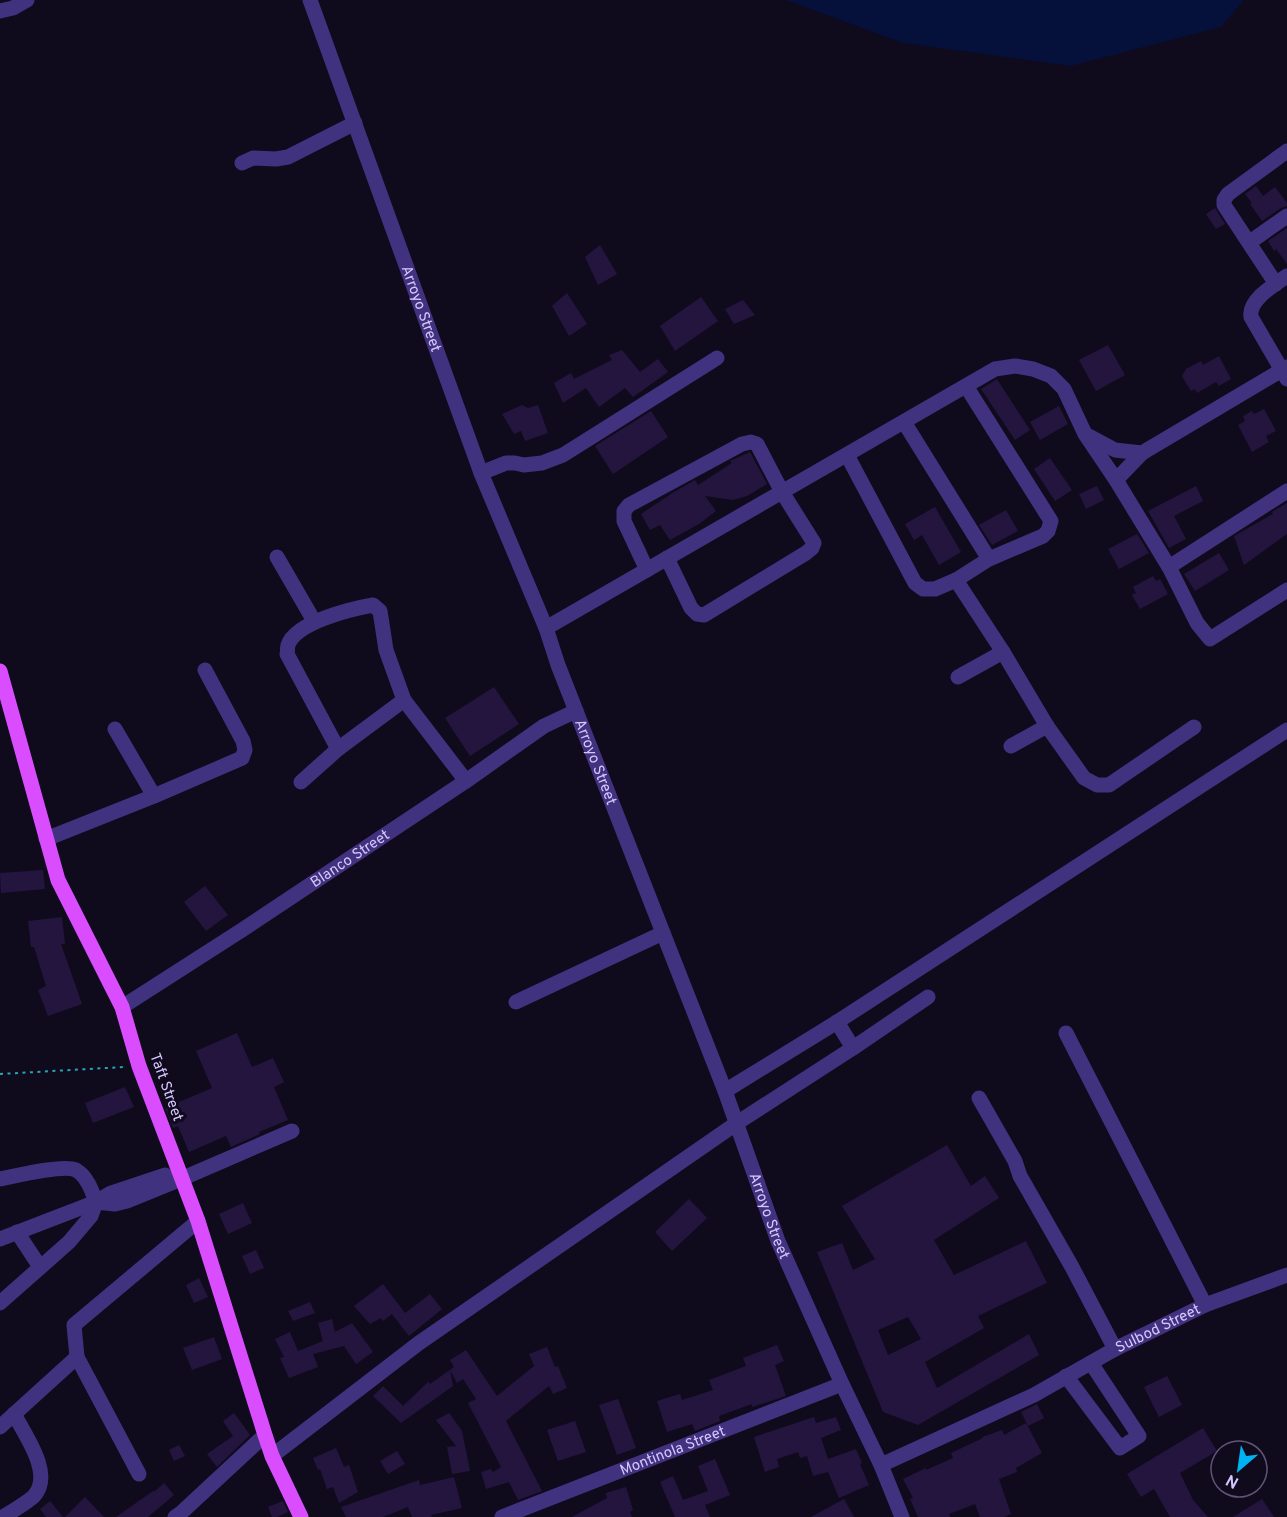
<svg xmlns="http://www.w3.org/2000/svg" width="1287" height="1517" font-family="Overpass,sans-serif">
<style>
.water{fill:#05103b}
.building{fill:#24153f;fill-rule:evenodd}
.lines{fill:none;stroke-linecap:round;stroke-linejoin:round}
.path{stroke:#25a6b5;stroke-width:2;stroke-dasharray:3 4.5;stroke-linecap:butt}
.minor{stroke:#41327f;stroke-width:15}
.major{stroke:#d94dff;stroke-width:15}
.labels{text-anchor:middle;stroke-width:6;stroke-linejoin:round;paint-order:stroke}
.street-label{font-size:15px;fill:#d6c6ff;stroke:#100a1d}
</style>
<rect width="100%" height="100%" fill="#100a1d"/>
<path class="water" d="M786,0H1244L1221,27L1071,66L903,43Z"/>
<g class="building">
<path d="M1256,186L1263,196L1275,187L1287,203V206L1281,208L1262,221L1250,204L1252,203L1245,194Z"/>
<path d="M1215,208L1225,224L1216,229L1206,214Z"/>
<path d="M1287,228V264L1276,249L1274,251L1268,241Z"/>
<path d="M600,245L617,274L598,285L585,257Z"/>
<path d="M567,293L587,324L569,336L552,306Z"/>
<path d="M701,297L718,321L675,351L660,326Z"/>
<path d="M743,300L755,315L734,324L725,309Z"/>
<path d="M1108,345L1125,375L1096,391L1079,360Z"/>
<path d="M622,350L640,372L658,359L668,372L633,397L625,388L599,407L586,388L563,403L554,383L571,373L574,379L612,360L609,355Z"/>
<path d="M1219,356L1231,379L1219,386L1216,382L1197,393L1195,389L1191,391L1182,376L1186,369L1201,361L1203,365Z"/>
<path d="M997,379L1030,430L1015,440L981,389Z"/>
<path d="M522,405L528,408L538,405L548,433L525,441L521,431L514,434L502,414Z"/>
<path d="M1059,406L1068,424L1040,440L1030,422Z"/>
<path d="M1264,409L1276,431L1266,436L1269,442L1252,452L1238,425L1245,421L1243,416L1252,411L1254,414Z"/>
<path d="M651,411L668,437L613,474L595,446Z"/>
<path d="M750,452L767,484L747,496L733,500L705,496L716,511L699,524L670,540L660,525L650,530L641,514L674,492L695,480L698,485L732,463L730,461Z"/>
<path d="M1050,458L1072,490L1055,501L1034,469Z"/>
<path d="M1097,486L1104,500L1086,509L1079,494Z"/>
<path d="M1196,486L1203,501L1174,516L1186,539L1169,548L1148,511Z"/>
<path d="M1287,503V534L1244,565L1234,536L1273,514L1272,512Z"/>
<path d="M935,507L961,552L939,565L922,535L914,540L905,524Z"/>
<path d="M1006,510L1018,531L992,545L979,525Z"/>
<path d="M1137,534L1149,553L1119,569L1108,549Z"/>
<path d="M1219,553L1229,570L1195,591L1184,574Z"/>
<path d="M1153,576L1156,581L1160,579L1168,594L1140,609L1132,595L1136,593L1133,587Z"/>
<path d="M494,687L519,724L470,756L445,718Z"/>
<path d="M43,870L45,889L1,893L0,873Z"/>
<path d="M205,886L228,915L206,931L184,902Z"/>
<path d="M62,917L65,944H61L82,1004L48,1016L38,990L46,986L34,947H31L28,921Z"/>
<path d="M237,1033L252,1067L273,1058L284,1082L274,1087L288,1120L259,1132L260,1134L231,1147L226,1136L189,1152L178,1126L173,1128L165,1108L212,1088L196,1051Z"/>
<path d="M125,1087L134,1107L93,1123L85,1103Z"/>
<path d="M947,1145L971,1186L985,1176L999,1198L934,1240L954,1275L1026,1241L1047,1283L978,1316L984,1328L925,1362L937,1388L1029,1334L1039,1355L918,1425L883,1412L817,1252L842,1243L853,1270L875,1259L842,1206ZM908,1317L921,1339L888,1355L878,1330Z"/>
<path d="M689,1199L707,1218L672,1251L655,1232Z"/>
<path d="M243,1203L252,1223L228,1234L219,1214Z"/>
<path d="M256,1250L264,1268L250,1274L242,1256Z"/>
<path d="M199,1278L208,1297L194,1303L186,1285Z"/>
<path d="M383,1284L405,1313L430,1294L442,1309L409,1336L392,1314L383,1321L381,1318L370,1324L354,1306Z"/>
<path d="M310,1302L315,1313L293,1321L288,1311Z"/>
<path d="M332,1319L335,1332L352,1323L373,1352L356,1364L344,1346L313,1354L318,1367L289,1378L280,1358L284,1357L275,1339L290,1332L298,1351L323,1341L318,1323Z"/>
<path d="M214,1337L222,1359L192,1370L183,1348Z"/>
<path d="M777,1345L784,1361L775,1365L786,1396L752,1407V1404L719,1416L720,1421L695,1431L692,1424L667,1432L657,1401L680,1394L682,1400L713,1390L709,1380L746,1366L743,1358Z"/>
<path d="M547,1347L555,1367L558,1366L567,1388L553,1394L549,1386L506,1421L542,1491L518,1500L509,1482L486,1489L481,1472L491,1469L493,1472L501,1467L468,1403L476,1399L463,1379L457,1383L450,1370L453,1386L401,1423L373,1396L383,1386L403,1406L428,1382L430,1384L454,1367L450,1360L466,1350L497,1396L534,1366L529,1354Z"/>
<path d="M1167,1376L1182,1405L1159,1417L1144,1387Z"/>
<path d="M618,1399L636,1448L617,1455L599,1405Z"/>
<path d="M1037,1404L1044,1418L1028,1426L1021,1412Z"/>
<path d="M234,1413L250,1435L217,1467L207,1454L233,1436L223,1421Z"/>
<path d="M449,1413L462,1431L470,1471L452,1474L447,1447L456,1446L436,1420Z"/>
<path d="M814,1417L816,1423L836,1417L841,1430L821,1438L828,1459L856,1449L862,1463L860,1464L869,1485L839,1498L828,1472L813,1476L807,1456L800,1458L798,1452L777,1459L779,1467L765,1472L754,1437Z"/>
<path d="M575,1421L586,1452L558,1461L547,1430Z"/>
<path d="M1026,1423L1042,1453L1016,1468L1017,1472L999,1479L1011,1514L1004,1517H980L975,1504L949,1514L950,1517H918L910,1499L913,1498L903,1479L926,1468V1470L953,1458L951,1453L983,1438L982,1437L1002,1430L1004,1435Z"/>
<path d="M1203,1428L1217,1451L1180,1473L1193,1500L1208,1517H1170L1154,1489L1141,1497L1127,1474Z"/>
<path d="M179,1445L185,1456L174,1461L169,1450Z"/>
<path d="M336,1448L344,1467L349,1465L358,1492L339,1503L333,1487L327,1489L320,1469L318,1470L313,1458Z"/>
<path d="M397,1451L405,1464L388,1474L380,1461Z"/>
<path d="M715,1459L730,1495L705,1505L710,1517H675L660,1482L673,1476L683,1500L708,1491L698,1466Z"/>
<path d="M454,1477L462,1508L431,1515L432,1517H412L408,1507L383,1517H346L341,1507L419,1480L420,1485Z"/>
<path d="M164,1483L174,1495L148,1517H116L153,1491L154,1492Z"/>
<path d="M626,1487L633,1510L630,1512L632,1517H572L607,1498L606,1493Z"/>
<path d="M85,1497L104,1517H65Z"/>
<path d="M844,1499L854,1517H811Z"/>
<path d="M1262,1499L1274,1517H1233Z"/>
<path d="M50,1501L63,1517H46L40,1509Z"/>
<path d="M283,1501L288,1512L277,1517H272L268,1507Z"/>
</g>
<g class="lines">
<path class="path" d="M0,1074L124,1067"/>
<g class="minor">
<path id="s1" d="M310,0L481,473L546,628L558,665L725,1091L778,1241L842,1384L881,1465L902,1517"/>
<path d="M0,11L13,8L27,0"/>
<path d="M242,163L253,158L276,159L288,157L355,123"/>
<path d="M1250,242L1287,216"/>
<path d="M1287,276C1274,285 1248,300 1251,317L1287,379"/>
<path d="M1276,284L1224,205V200L1228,194L1287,151"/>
<path d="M904,422L989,559"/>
<path d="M1087,435L1115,450L1142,453L1287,367"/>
<path d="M847,455L915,583L923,589H935L956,580L989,559L1043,536L1048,531L1051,521L966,386"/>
<path d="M481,473L506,463H515L524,465L542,463L563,455L717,358"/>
<path d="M1116,480L1142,453"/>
<path d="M277,557L314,621"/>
<path d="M1169,567L1287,491"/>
<path d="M647,570L624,521V511L629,505L742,444L751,442L757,444L782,492L814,543L812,548L806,553L704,615L697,614L691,608L667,558"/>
<path d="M956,580L1003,652L1047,726L1084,778L1097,785H1109L1194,727"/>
<path d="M546,628L995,369L1015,366L1033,369L1051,376L1064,389L1085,434L1116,480L1169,567L1197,623L1210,639L1287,590"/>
<path d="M958,677L1003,652"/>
<path d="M115,729L154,796"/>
<path d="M1011,746L1047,726"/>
<path d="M338,749L287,654C288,651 287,648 288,645C296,622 351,609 373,605L380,611L386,650L404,700L466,781"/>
<path d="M301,782L338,749L404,700"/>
<path d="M46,839L154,796L242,758L245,750L243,741L205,670"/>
<path d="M516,1002L663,933"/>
<path id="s2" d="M122,1007L242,930L466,781L544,726L576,711"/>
<path d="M837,1022L853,1048"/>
<path d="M1066,1033L1205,1305"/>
<path d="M725,1091L837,1022L1287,730"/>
<path d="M979,1098L1015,1161L1020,1176L1072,1267L1115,1349"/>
<path d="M0,1179C16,1176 63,1164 76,1170C87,1176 92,1191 96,1202L91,1216L69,1242L0,1303"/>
<path d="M96,1202L115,1204L127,1201L181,1179L292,1131"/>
<path d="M17,1232L40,1267"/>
<path d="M0,1239L96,1202L111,1193L165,1175"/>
<path d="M77,1357L139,1474"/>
<path d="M1066,1376L1120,1448L1139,1436L1091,1363"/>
<path d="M0,1427L77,1357L74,1325L198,1221"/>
<path d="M272,1456L419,1343L737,1123L853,1048L928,997"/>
<path id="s3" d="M881,1465L1034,1395L1115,1349L1205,1305L1287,1275"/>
<path d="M3,1517C11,1512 28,1502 34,1496C54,1474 25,1435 14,1414"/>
<path d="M175,1517L182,1512L265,1435"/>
<path id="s4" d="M502,1517L842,1384"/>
</g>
<path class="major" d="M0,671L58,880L122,1007L139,1066L198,1221L265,1435L272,1456L301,1517"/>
</g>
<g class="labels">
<g class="street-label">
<text dy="5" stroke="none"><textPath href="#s1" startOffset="328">Arroyo Street</textPath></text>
<text dy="5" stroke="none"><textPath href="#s1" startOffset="814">Arroyo Street</textPath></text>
<text dy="5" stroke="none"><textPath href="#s2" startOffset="272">Blanco Street</textPath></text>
<text transform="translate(167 1087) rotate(70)" y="5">Taft Street</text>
<text dy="5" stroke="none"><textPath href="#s1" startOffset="1300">Arroyo Street</textPath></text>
<text dy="5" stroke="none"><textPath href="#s3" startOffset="309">Sulbod Street</textPath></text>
<text dy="5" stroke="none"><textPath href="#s4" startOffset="183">Montinola Street</textPath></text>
</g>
</g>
<g transform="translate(1239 1469) rotate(209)"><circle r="28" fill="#100a1d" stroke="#5f5577" stroke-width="1.5"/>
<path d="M0-4.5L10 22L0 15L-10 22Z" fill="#00b2f1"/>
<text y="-9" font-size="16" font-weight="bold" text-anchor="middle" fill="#d6c6ff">N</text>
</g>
</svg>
